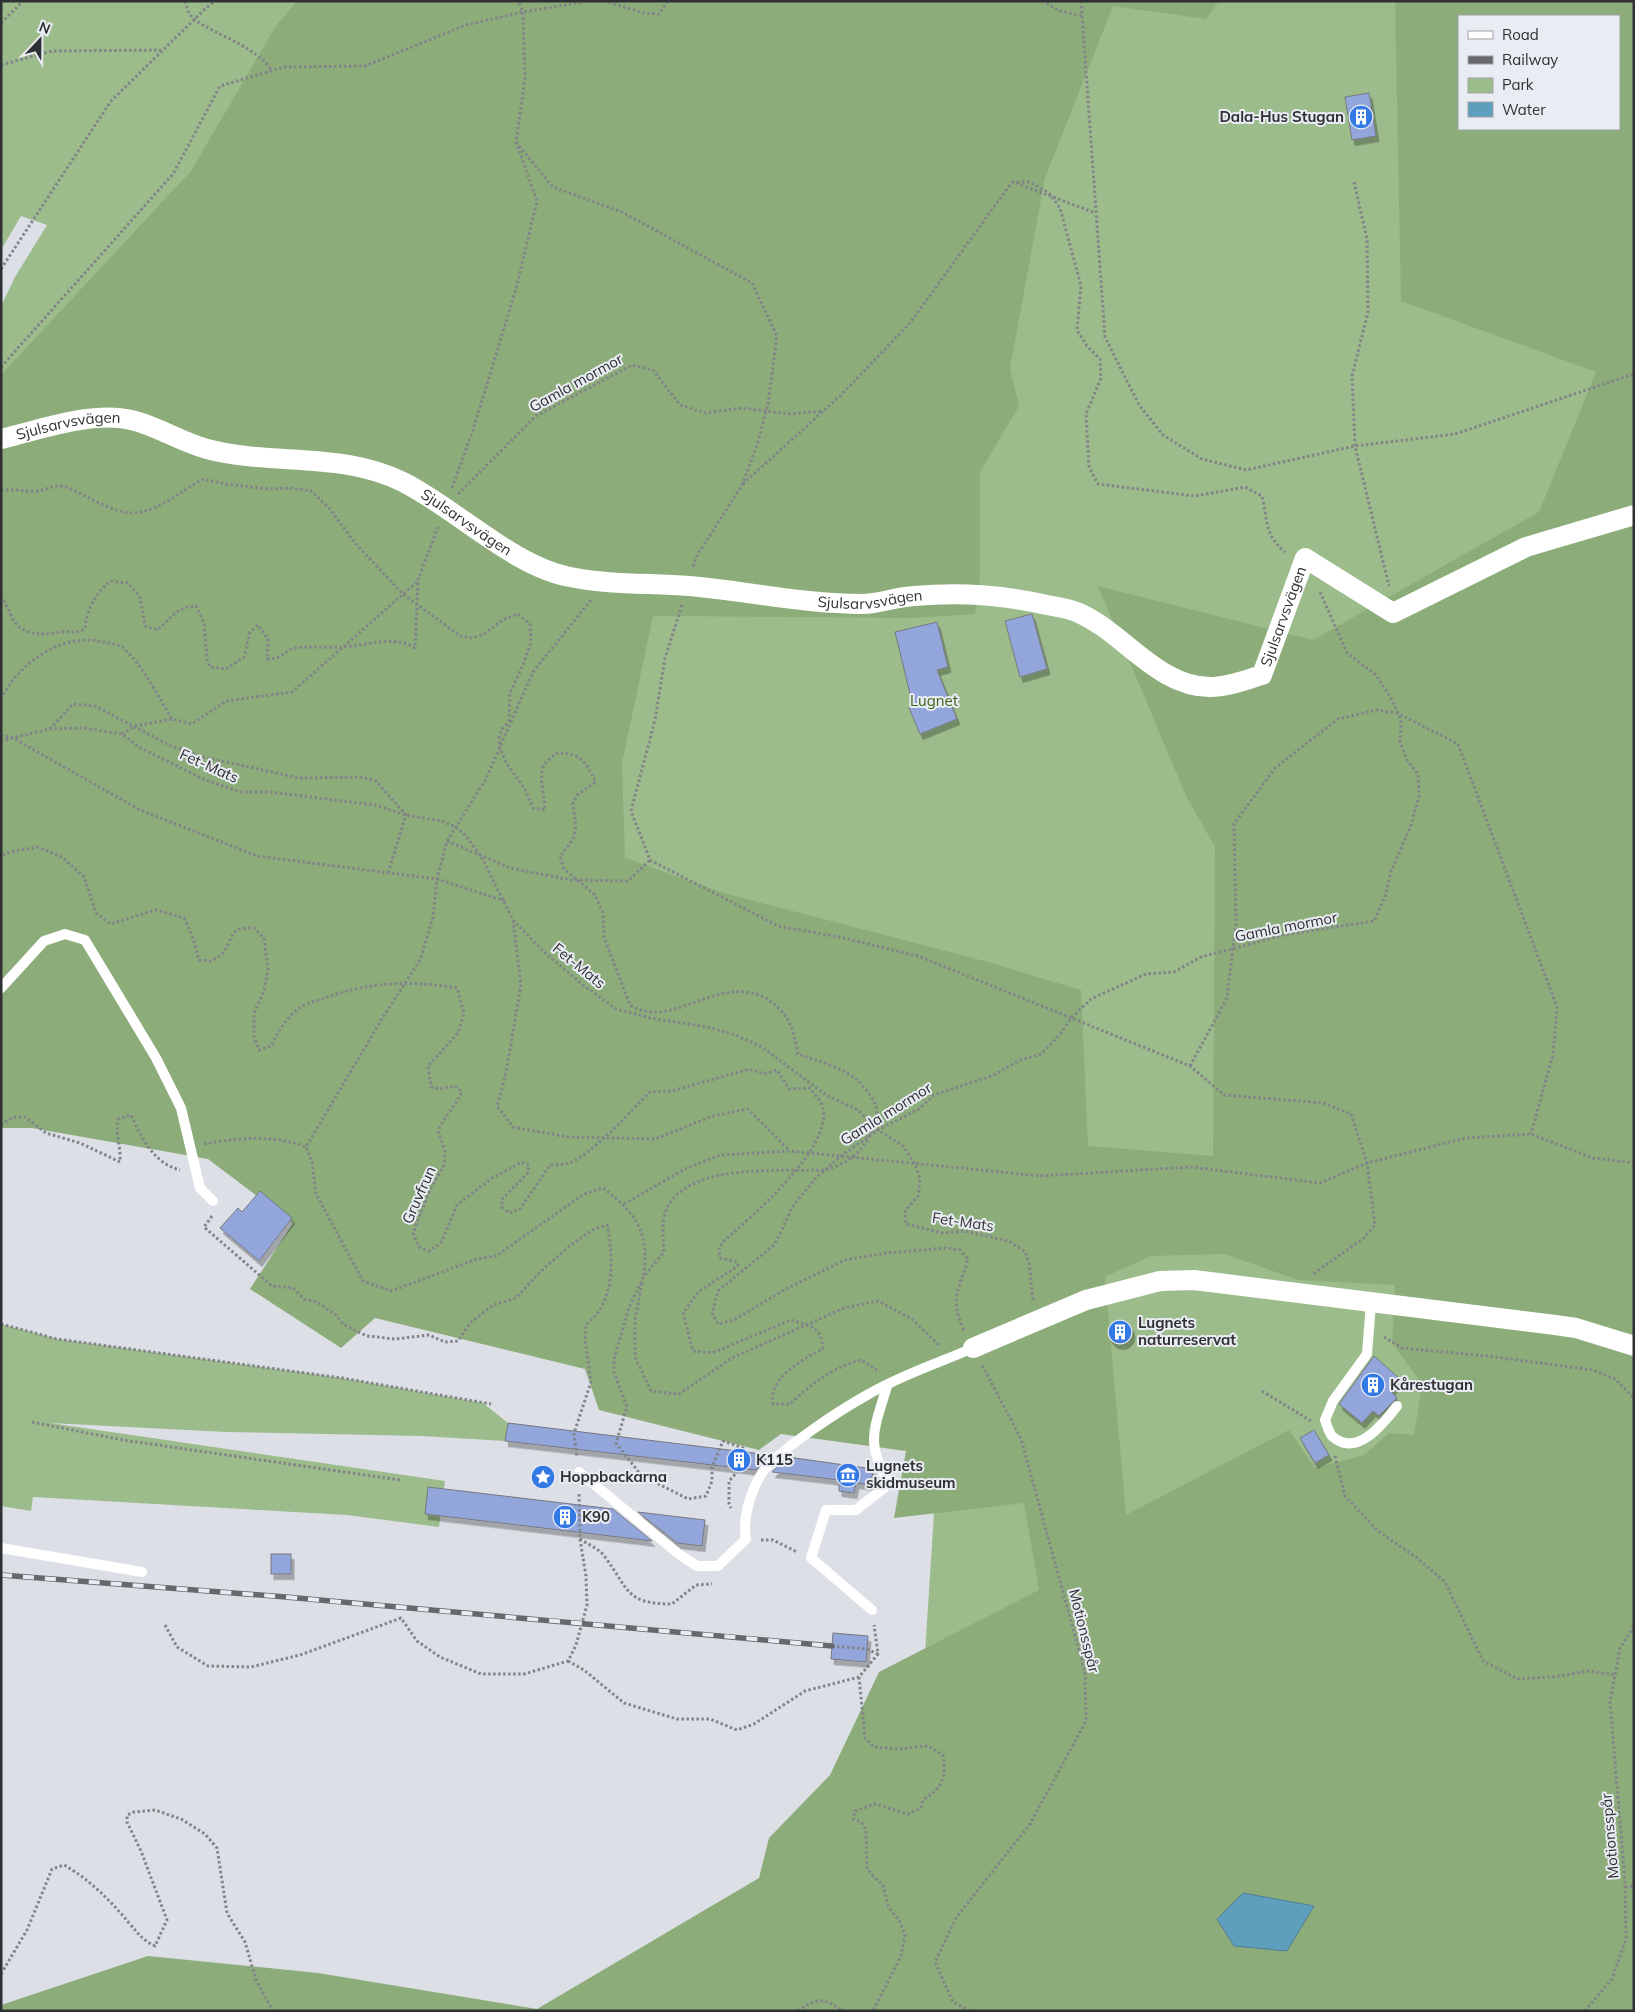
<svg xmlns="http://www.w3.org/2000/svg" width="1635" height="2012" font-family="Mulish,sans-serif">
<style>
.green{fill:#9dbc8c;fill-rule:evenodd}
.forest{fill:#8cad79;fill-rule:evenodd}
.water{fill:#5e9fbe;stroke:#507e94}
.building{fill:#93a6dc;stroke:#76787e;filter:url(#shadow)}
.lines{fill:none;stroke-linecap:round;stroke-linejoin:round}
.path{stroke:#828489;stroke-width:3;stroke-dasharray:2.5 2.5;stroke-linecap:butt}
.lane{stroke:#fff;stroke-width:10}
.street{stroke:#fff;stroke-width:20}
.rail-casing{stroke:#66686c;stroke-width:5.5}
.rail{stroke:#eaecf3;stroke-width:4;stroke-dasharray:11;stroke-linecap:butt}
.labels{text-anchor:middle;stroke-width:4;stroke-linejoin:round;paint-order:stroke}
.poi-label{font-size:15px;font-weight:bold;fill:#2f3033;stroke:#eaecf3;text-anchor:start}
.street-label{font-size:15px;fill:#2f3033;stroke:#eaecf3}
.park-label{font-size:15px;fill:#3a631b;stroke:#eaecf3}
</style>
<defs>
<filter id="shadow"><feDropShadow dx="3" dy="5.5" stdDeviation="0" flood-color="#0004"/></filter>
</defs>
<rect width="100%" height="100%" fill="#dcdfe6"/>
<g class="green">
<path d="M1,1H1634V1887L909,1903L941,1404L196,1134L1,1118V306L15,277L47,225L21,216L1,250ZM1459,16H1619V129H1459Z"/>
<path d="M1,1324L57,1339L342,1378L483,1403L508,1423L505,1441L421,1436L226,1432L50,1423L445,1481L439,1527L347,1515L33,1497L31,1511L1,1506Z"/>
</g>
<path class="forest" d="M297,1H1219L1206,19L1113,6L1045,178L1010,368L1019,406L980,472V574L975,614L911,618L653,616L622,763L625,858L727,894L988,962L1081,990L1088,1146L1213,1156L1215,847L1186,796L1098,586L1313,640L1539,512L1596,372L1401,301L1395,1H1634V2011H1V2005L148,1956L318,1973L537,2009L759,1878L769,1838L830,1775L879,1672L1039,1590L1024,1503L894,1518L906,1451L781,1434L759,1450L599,1410L585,1369L375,1318L341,1348L250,1289L293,1223L208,1159L32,1128H1V375L191,171L276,26ZM1459,16H1619V129H1459ZM1225,1254L1298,1280L1395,1285L1392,1343L1422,1384L1414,1435L1389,1433L1364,1455L1315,1468L1289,1430L1126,1515L1105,1277L1151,1256Z"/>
<path class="water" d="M1243,1893L1314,1906L1287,1951L1234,1946L1217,1919Z"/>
<g class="building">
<path d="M1369,93L1376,136L1352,140L1345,97Z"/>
<path d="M1032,614L1047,669L1020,677L1005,621Z"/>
<path d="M937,622L948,667L937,670L957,719L920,734L909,708L913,706L895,632Z"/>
<path d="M260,1191L292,1218L259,1261L220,1228L238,1208L242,1212Z"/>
<circle cx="1120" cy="1332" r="12"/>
<path d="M1374,1356L1400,1379L1391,1391L1397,1398L1379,1416L1373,1411L1362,1423L1339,1404Z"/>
<path d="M508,1423L770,1455L756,1470L505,1441Z"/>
<path d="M1314,1430L1329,1455L1315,1463L1300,1438Z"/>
<path d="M788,1457L873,1469L871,1485L856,1483L854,1493L839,1491V1480L772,1472Z"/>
<path d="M428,1487L613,1509L652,1541L425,1514Z"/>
<path d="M638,1512L705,1520L702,1546L677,1543Z"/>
<rect x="271" y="1554" width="20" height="20"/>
<path d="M833,1633L868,1636L866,1662L831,1659Z"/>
</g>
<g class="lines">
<g class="path">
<path d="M185,1C186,5 187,9 189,13C200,31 255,43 272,71"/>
<path d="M604,1L644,13L659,14L668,1"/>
<path d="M1042,1L1060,11L1082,16"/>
<path d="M1081,1L1105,337L1139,405L1163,435L1202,459L1246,470L1355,446L1455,434L1634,374"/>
<path d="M1,23L23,1"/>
<path d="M1,65L52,51L161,50"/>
<path d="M516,142L553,187L622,212L752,283L777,336L768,404L757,445L742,485L696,557L693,567"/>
<path d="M1012,182H1030L1049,193L1060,208L1081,286L1077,330L1087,346L1100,359L1101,378L1086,414L1089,467L1098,484L1195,496L1245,487L1262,496C1268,520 1264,535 1285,552"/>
<path d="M1354,182L1367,239L1368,312L1352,376L1355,446L1389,586"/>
<path d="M1016,183L1095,213"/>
<path d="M1,269L111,101L206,8L215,1"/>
<path d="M1,367L173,174L220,86L284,67L365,66L466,25L523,12L589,1"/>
<path d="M743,484L842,394L910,323L1012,182"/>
<path d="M452,488L473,430L516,289L537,201L516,142L525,78L523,12L518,1"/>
<path d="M1,491C13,488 24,492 36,491C46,491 55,483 66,487C84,494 114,514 134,513C157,512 183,490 203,479L225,484L269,489L291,488L311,491L329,508L355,543L403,594L460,636L473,638L484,634L504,619L518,614L530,624L531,642L523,665L510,693L509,721L502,729L499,738L500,748L507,764L525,789L533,808L545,810C545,798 538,775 544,765C547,761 553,757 556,753C581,753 585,761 596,782L577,795L573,804L576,826L573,839L560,857L564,869L595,895L603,913L604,937L630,1005C673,1033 725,966 773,1003C779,1008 787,1016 790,1024C794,1033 796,1044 798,1054C817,1061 843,1067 858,1081C865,1088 876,1101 877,1111C877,1114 875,1119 874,1122C868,1148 851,1163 825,1170C783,1172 693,1162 668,1206C661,1220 663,1236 664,1252L643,1278L629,1307L614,1359V1372L627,1407L616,1443L641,1475L688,1499L706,1496L712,1481V1467L723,1441L743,1448L739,1470L729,1481V1504L731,1508"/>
<path d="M458,494L536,416L632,365L653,370L680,405L705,413L742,408L790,414L823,411"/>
<path d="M1,596C7,604 9,613 14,621C26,638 45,634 62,632C72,631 74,634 85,629C86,610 96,594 110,581L128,583L140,597L145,626L158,630C170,618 179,606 196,606L204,623L207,658L210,667L226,669L244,657L250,632L258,625L268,639L267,659C284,659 284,650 295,648C311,646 327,648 342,647C367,646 393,634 415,648L418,580L438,527"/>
<path d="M591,600L533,672L486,779L447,841L437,879L433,917L420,960L383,1017L306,1147L312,1162L316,1194L363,1281L391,1291L477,1259L496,1256L584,1194L603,1188C636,1213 651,1234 643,1277"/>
<path d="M682,605L665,658L655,720L631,811L650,860L778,926L839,937L918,956L1190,1066L1224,1095L1323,1103L1351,1114L1367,1163L1375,1225L1364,1238L1313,1274"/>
<path d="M1,699C19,663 62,632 103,642C109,643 117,644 122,647C139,660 160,699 172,719"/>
<path d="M50,729L73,704L95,706L169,745L203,757L299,778L361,777L376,781L406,815L388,873"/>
<path d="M122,734L135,726L172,719L192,724L226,701L292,692L418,581"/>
<path d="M1,735L13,738L140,810L257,856L437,879L505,901"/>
<path d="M1,741L49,729L84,728L122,734L139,747L203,779L240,792H270L375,805L406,815L441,821L456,827L464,834L481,856L513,920L543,951L583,985L616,1009L650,1018L707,1027L733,1034L762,1047L826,1095L858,1110L878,1130L903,1146L915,1164L920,1179L918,1196L905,1211L906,1224L942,1233L964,1231L1009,1241L1025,1252L1029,1262L1033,1301"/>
<path d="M447,841L510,868L571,880L628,881L650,860"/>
<path d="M1,860L5,853L38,847L62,857L84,877L96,913L110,924L156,910L184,918L192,935L199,960L211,961C214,959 219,957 222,954C234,939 228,926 254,928L264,938L268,969L264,991L254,1013V1037L259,1050L271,1046C278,1032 287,1016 301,1007C306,1003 316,1001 322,999C367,982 410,980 457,988L464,1013L458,1033L428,1066L431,1087L439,1089L455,1086L462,1092C455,1107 445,1115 438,1131L445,1151L444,1165L429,1192L413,1233L419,1247L429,1251L441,1243L457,1205L492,1178L522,1162L529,1165L527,1174L502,1199V1207L509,1213L520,1209L550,1165C555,1165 561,1165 566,1164C590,1158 631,1110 650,1092L672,1091L749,1069L764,1074L777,1070L789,1089L810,1088C814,1094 822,1102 823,1108C832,1150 750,1217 722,1243L719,1249L720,1258L737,1262L738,1266L698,1292L683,1313L693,1351L712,1353L791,1320C811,1326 821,1326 823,1349C804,1358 768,1378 773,1404H790C811,1384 833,1367 861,1360L880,1372"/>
<path d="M513,920L521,985L506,1073L497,1106L513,1127L568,1137L655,1139L713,1116L748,1109L789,1150"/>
<path d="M1190,1066L1227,998L1236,923L1234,824L1275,768L1338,719L1376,710L1397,713L1458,744L1557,1007L1553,1054L1531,1134"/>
<path d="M1,1125L13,1117H25L46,1133L80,1143L120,1162C121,1146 115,1134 118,1119L131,1115C142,1138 153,1163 180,1170"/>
<path d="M204,1144C239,1138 272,1134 306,1147"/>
<path d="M624,1204L685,1169L720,1155L790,1151L1040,1176L1191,1167L1320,1183L1367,1163L1466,1138L1531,1134L1593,1158L1634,1163"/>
<path d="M212,1216L204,1227L272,1286L293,1288L304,1299L317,1302L336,1315L343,1324L354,1330L367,1336L395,1339L429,1335L445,1342L458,1341L470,1323L493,1305L516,1298L540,1272L572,1244L594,1229L607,1225C614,1257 615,1305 586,1324L585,1339L591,1382L574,1433L577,1458"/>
<path d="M642,1283L635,1320V1357L651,1391L679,1394L732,1358L844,1308L878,1301L912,1319L940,1346"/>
<path d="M1,1324L57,1339L342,1378L491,1404"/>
<path d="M964,1330C949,1299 959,1290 968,1259L960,1250L946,1248L887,1253L845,1260L784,1290L734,1320L718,1324L712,1313L718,1291L775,1244L793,1206L816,1178L841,1156L878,1130L919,1109L934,1095L994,1075L1020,1060L1041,1054L1062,1032L1071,1018L1091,999L1146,974L1174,972L1201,957L1284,935L1374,921L1385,897L1391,872L1411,825L1419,796L1418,774L1407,760L1400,742L1401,720L1391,698L1376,675L1347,653L1320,592"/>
<path d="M1384,1337L1402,1348L1487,1356L1593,1370L1615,1379L1634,1398"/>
<path d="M1262,1391L1311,1421"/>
<path d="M32,1422L123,1440L400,1480"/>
<path d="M1335,1456L1345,1496L1378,1531L1417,1558L1445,1582L1483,1661L1518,1679L1553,1677L1589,1671L1615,1675"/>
<path d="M580,1539C587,1544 600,1549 605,1557C629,1589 625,1604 672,1604L696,1585L712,1584"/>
<path d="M761,1540H773L797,1552"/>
<path d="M165,1625L177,1647L208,1666L251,1667L300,1655L401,1618L417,1641L440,1657L481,1674H524L568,1661L576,1645L587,1605L586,1576L580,1539L579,1492"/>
<path d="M832,1646L867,1649L878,1654"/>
<path d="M568,1661L584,1670L624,1703L677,1719H710L737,1730L754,1724L805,1691L859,1677L878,1654L874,1625"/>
<path d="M859,1677L865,1738L874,1747L899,1749L928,1746L943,1755C946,1779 943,1787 923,1800L921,1808L908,1814L875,1804L855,1811L853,1819L861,1822L866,1830L867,1868L873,1876L883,1885L888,1906L900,1922L905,1935L901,1956L873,2011"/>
<path d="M1625,1887L1634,1886"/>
<path d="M1,1974L27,1930L52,1869L64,1865C89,1879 111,1901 129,1923C139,1934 141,1939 155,1946L167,1920L141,1851L127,1822V1815L134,1812L155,1810L181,1819L205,1834L217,1848L227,1913L245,1942L256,1980L273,2011"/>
<path d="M798,2011C815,1998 825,1997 842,2011"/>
<path d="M970,2011L953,2002L935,1962L956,1918L1030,1824L1086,1721L1085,1672L1021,1439L982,1365"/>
<path d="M1585,2011L1612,1979L1626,1939L1625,1882L1610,1702L1620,1648L1634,1626"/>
</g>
<g class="lane">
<path d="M1,988L44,941L65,934L85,940L156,1058L181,1108L200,1188L213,1201"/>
<path d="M1371,1303L1367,1354L1333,1401L1325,1420C1327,1425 1329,1434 1333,1437C1358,1458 1384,1422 1397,1406"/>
<path d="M579,1472L680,1555L697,1566H718L746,1539C742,1519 751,1490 762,1473C777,1451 843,1408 869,1394C901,1375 939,1363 973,1348"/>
<path d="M1,1548L142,1572"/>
<path d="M872,1610L811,1558L826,1510H856L889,1484C865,1441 874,1431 887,1386"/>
</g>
<g class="street">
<path id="s1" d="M1,439C39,430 80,415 119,418C150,421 177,441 207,449C272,466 341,451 403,482C455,508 514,567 570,577C609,585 650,583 689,586C747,591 804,604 862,604C879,604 896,597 914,596C958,592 1004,595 1047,605C1057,607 1069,608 1079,613C1124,633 1158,687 1210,687C1228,687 1245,680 1262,675L1305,558L1393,613L1526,547L1634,515"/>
<path d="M973,1348L1086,1300L1160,1281L1194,1280L1555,1325L1576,1328L1634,1346"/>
</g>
<g class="rail-casing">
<path id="rail" d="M1,1575L286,1597L832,1646"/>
</g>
<use href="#rail" class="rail"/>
</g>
<defs>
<g id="building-disc" transform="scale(1.25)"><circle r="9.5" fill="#3379e6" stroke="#eaecf3"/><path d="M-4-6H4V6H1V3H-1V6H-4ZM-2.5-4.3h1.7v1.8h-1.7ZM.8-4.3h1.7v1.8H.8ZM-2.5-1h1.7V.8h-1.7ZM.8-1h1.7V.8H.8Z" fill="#fff"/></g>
<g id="museum-disc" transform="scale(1.25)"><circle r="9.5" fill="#3379e6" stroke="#eaecf3"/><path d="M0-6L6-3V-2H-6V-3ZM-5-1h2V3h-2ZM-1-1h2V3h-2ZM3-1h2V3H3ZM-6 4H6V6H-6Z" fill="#fff"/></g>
<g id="sight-disc" transform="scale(1.25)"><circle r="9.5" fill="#3379e6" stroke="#eaecf3"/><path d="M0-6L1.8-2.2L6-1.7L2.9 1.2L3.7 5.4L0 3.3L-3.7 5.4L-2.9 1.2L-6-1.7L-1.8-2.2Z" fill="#fff"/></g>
</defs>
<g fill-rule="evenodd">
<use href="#building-disc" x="1361" y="117"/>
<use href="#building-disc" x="1120" y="1332"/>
<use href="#building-disc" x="1373" y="1385"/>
<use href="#building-disc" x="739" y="1460"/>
<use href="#museum-disc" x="848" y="1475"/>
<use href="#sight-disc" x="543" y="1477"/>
<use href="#building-disc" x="565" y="1517"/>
</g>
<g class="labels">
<g class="poi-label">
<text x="1344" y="122" text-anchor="end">Dala-Hus Stugan</text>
<text x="1138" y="1328">Lugnets<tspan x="1138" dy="17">naturreservat</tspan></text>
<text x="1390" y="1390">Kårestugan</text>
<text x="756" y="1465">K115</text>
<text x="866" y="1471">Lugnets<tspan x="866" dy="17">skidmuseum</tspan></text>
<text x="560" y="1482">Hoppbackarna</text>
<text x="582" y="1522">K90</text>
</g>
<g class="street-label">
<text transform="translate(576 383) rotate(-29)" y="5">Gamla mormor</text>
<text dy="5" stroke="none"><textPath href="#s1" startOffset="69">Sjulsarvsvägen</textPath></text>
<text dy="5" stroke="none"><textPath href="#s1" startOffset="489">Sjulsarvsvägen</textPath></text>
<text dy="5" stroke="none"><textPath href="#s1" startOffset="909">Sjulsarvsvägen</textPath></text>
<text dy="5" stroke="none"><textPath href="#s1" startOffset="1389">Sjulsarvsvägen</textPath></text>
<text transform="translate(209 766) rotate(24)" y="5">Fet-Mats</text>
<text transform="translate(1286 927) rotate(-11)" y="5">Gamla mormor</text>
<text transform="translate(579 966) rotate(39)" y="5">Fet-Mats</text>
<text transform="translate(886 1114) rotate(-32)" y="5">Gamla mormor</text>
<text transform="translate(419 1195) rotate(-66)" y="5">Gruvfrun</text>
<text transform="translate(963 1222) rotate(8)" y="5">Fet-Mats</text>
<text transform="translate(1084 1631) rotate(76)" y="5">Motionsspår</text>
<text transform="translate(1610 1836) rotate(-95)" y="5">Motionsspår</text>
</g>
<g class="park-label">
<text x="934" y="706">Lugnet</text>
</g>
</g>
<rect width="1635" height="2012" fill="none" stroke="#2f3033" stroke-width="5"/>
<rect x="1458" y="15" width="162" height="115" fill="#eaecf3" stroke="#9fa1a6"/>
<rect x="1468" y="31" width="25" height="8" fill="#ffffff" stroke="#9fa1a6"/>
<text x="1502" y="40" font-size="15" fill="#2f3033">Road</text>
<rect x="1468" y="56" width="25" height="8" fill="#66686c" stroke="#9fa1a6"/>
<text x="1502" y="65" font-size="15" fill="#2f3033">Railway</text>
<rect x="1468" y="78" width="25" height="15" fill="#9dbc8c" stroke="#9fa1a6"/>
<text x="1502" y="90" font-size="15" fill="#2f3033">Park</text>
<rect x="1468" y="102" width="25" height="15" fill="#5e9fbe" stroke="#9fa1a6"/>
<text x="1502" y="115" font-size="15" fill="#2f3033">Water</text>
<g transform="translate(40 40) rotate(22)" stroke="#eaecf3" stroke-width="4" paint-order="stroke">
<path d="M0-4L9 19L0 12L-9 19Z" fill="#2f3033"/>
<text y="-8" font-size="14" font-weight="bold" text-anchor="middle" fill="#2f3033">N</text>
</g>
</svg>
